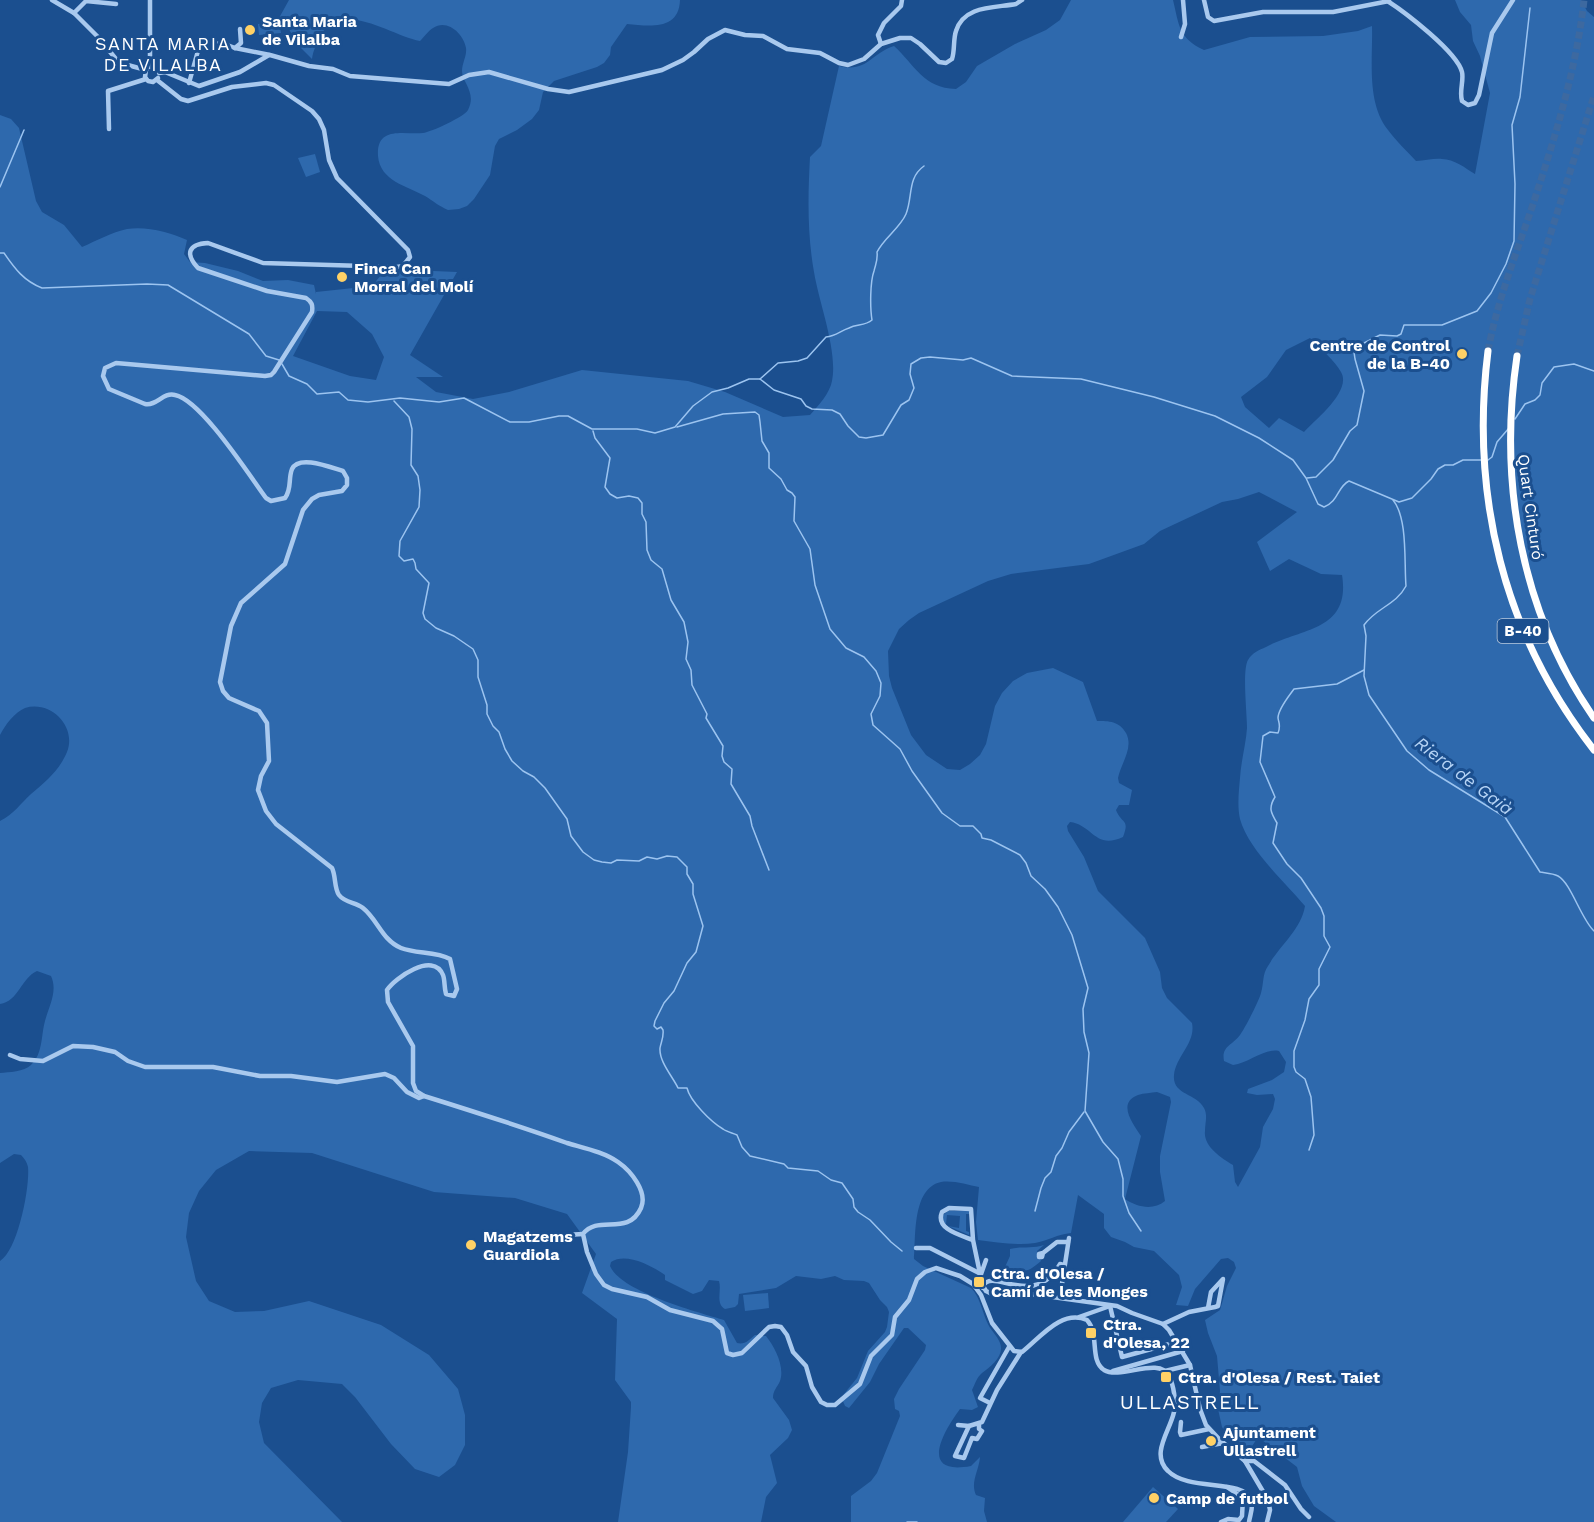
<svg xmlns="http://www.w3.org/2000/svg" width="1594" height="1522" font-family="'Work Sans',sans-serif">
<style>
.green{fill:#2e69ad;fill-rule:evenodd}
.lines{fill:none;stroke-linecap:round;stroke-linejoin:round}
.stream{stroke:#9cc4f0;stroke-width:1.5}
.highway-tunnel{stroke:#3d69a0;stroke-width:7;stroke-dasharray:7 3.5;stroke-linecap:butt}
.minor{stroke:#a9c9ee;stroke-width:4.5}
.highway{stroke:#fff;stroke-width:7}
.poi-dot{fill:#ffd166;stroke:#1b4f8f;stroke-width:2}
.labels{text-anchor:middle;stroke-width:6;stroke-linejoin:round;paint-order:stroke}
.shield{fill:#1b4f8f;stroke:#bbcadd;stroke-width:1.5}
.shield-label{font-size:15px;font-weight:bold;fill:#fff}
.poi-label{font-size:16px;font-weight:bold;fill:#fff;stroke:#1b4f8f;text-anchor:start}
.street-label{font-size:16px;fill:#fff;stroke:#1b4f8f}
.neighbourhood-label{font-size:18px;letter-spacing:1.5px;fill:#fff;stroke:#1b4f8f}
.water-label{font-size:18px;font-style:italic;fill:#b5d3f5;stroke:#1b4f8f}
.quarter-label{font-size:20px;letter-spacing:1.5px;fill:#fff;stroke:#1b4f8f}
</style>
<rect width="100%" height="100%" fill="#1b4f8f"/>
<g class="green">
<path d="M289,0H680C679,31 649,26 627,24L611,47L610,55L604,63L597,67L554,81L543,92L539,110L532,119L517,130L499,139L495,146L490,175L474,199L467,206L459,209L448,210C439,206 433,201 425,196C407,186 380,181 378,156C376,125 405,135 423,133C431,132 464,117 468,110C477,93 462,82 462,71C462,63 467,56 466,48C464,34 447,18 433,28C428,31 424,37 420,41C392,36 343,0 322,33C318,41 313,50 312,59L296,43L286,23L279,18Z"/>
<path d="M1071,0H1173C1179,24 1178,38 1204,50L1250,37L1323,36L1358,31L1372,26C1373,59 1366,102 1388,130C1396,141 1407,151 1416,161C1425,161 1434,158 1442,159C1454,159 1465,168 1475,174L1490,93L1480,56L1473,41L1471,25L1460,12L1455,0H1581L1587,11L1594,17V1522H1336L1314,1506L1302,1486L1297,1467L1258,1437L1249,1451L1229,1437L1222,1427L1218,1409L1220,1391L1217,1356L1208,1333L1205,1320L1220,1310L1227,1286L1236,1268L1234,1262L1228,1258L1221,1259L1195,1289L1188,1306L1176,1305L1182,1287L1179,1275L1154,1251L1134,1247L1125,1242L1111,1237L1104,1228V1214L1078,1195L1071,1233C1058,1234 1047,1241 1035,1243C1017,1246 996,1242 978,1240L976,1222L979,1187C968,1185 953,1180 941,1182C912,1188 916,1237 914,1259L923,1266L971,1288C980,1297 982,1311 987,1322C990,1330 997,1335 1000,1343C1005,1356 991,1366 982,1373C977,1377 975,1384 972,1390L978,1407L972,1410L960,1409C943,1432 918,1476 971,1466L980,1457C979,1471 970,1482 976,1495L985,1498L984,1511L987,1522H851V1496L871,1481L877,1473L900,1416L899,1411L895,1409L894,1399L899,1389L925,1350L926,1345L908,1328H904L879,1364L870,1382L849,1408L845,1406L842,1399L844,1394L857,1378L868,1351L885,1332L887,1327L889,1312L887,1307L880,1300L869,1283L864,1281L844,1280L835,1276L821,1279L796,1276L776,1288L739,1294L738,1304L735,1307L725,1309C715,1303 722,1291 719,1281L709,1280L702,1291L693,1294L665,1280V1275C652,1266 626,1252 611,1262L610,1266C621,1292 698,1312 724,1320L737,1343C745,1345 749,1340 755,1335L766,1336C775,1347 785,1367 780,1381C777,1388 773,1390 773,1398L789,1420L792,1430L788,1438L770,1455L777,1483L766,1497L761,1522H618L628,1452L631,1407V1402L615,1380L617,1319L582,1293L596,1254L567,1214L515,1198L434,1192L312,1153L249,1151L216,1170L199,1191L189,1213L186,1237L196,1281L209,1301L235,1312L264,1311L309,1301L381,1325L429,1355L458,1389L465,1415V1445L455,1465L439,1477L415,1469L391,1444L355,1397L342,1384L298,1380L271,1388L262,1403L259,1422L264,1443L342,1522H0V1261C18,1250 30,1187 28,1167C27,1162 24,1158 21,1155L14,1154L0,1163V1073C9,1072 24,1072 31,1065C43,1054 41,1035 45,1021C49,1006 58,991 51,976L37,971C21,978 19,1001 0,1004V821C14,814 20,804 31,794C46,781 59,771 67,752C77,727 51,700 25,708C15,712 5,725 0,735V115L11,119L19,128L36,201L42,212L64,225L82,247C96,241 112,232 127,229C146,226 170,232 187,240L184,254L190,262L205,263L238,271L263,281L288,280L314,285L316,294V292L372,286L386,269L457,272L410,355L443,377H416L436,392L473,399L509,392L582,370L688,381L725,392L783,417L810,415C818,406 830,393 832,381C838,351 819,303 814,272C807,233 808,195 810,157L821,146L839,66C867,73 870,54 894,46C915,65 923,88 956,89L966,82L977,66L1015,44L1046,30L1060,20ZM317,311L347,312L372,334L384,357L376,380L350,376L293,356ZM1310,338C1319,347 1335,361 1341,372C1352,391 1316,419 1304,432L1279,418L1269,428L1245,407L1241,397L1267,377L1286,350ZM1259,492L1297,512L1257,542L1270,571L1289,559L1321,574L1342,575C1351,631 1302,628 1266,647C1259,650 1252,653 1248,660C1242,670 1247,713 1247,728C1246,744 1241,761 1240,778C1239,790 1237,806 1240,819C1248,849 1284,881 1305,906C1301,930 1280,945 1268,966C1262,975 1264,983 1261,993C1259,1001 1245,1028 1240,1035C1233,1045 1221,1046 1224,1061L1233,1065C1249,1063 1264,1048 1279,1051L1286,1062L1284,1072L1272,1080L1248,1089L1247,1093L1257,1095L1273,1094L1275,1099L1273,1109L1263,1127L1260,1147L1238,1187L1235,1182L1233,1165C1221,1158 1203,1146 1205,1131C1205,1122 1208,1116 1204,1108C1196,1093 1172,1095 1174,1075C1176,1056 1196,1043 1192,1023L1167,998L1162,988L1160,972L1145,938L1098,891L1084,857L1068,831L1067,826L1070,822C1093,825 1095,850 1123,837C1130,818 1122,825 1116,810L1119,805H1129L1132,790L1119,783L1118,778C1121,763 1134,748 1126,733C1119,721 1109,721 1097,721L1083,682L1053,668L1027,673L1013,681L1002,693L995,706L986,744L980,755L970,764L960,770L947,769L926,755L911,735L892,688L889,676L888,651L899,629L909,620L919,613L988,581L1011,574L1089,564L1144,544L1160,531L1222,502L1238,499ZM1157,1092L1170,1097L1171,1102L1160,1156V1172L1165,1201C1153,1211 1137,1207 1125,1199L1141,1136C1134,1125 1116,1103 1138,1095C1144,1093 1151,1093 1157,1092Z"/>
<path d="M279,22L281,33L259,35L258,24Z"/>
<path d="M315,154L320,172L306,177L298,158Z"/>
<path d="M948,1211H969L970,1214H966V1231L969,1232V1235L948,1226L959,1228L960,1216L947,1215L946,1224L944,1223L942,1216Z"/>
<path d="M1044,1245L1037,1251L1041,1261C1026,1274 1024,1272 1005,1267L1010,1256V1249C1021,1246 1032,1249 1044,1245Z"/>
<path d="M768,1293L769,1308L745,1311L743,1295Z"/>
<path d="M1153,1487L1178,1509L1166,1522H1123Z"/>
</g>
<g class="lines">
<g class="stream">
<path d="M0,187L24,130"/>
<path d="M0,253H4C15,269 24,281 42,288L147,284L168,285L249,334L266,356L279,360"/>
<path d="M282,364L289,376L307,384L317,394L339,392L348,400L368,402L400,398L439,402L464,398L510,422H529L559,416H568L592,429H637L655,433L675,427L693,406L712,392L728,388L749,379H760L774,390L801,399L806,406L812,409L832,410L840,414L848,426L859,437L866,438L883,435L901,405L909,400L914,388L910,374L911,364L921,358L930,357L963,360L971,358L1012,376L1081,379L1154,397L1215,416L1259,438L1293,460L1306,478L1318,504L1324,507C1339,501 1337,487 1349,481L1399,502L1412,498L1431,479L1438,469L1445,465H1453L1463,460H1483"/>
<path d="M760,379L778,363L798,361L807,358L826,337C836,336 840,331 849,328C857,324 865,326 872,320C870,308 870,282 874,271C876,263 878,260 877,252C884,238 900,228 906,214C913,197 907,178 924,166"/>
<path d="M394,401L409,417L412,429L411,465L418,476L420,490L419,507L400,541L399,556L404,561L413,559L415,563L416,569L429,583L423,613L425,619L436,628L454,636L473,649L478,660V677L487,705V714L493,726L499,732L505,749L512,761L523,771L534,777L545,788L567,819L571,836L583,852L594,860L602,862L611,863L617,860L639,861L647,857L657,859L667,856L677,857L687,867V874L693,884V894L703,926L696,952L687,963L674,991L664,1003L655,1021L654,1026L657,1029L661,1027L663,1030C664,1037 661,1042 660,1048C659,1062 673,1077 678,1088H687C690,1101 711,1122 723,1129C727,1132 733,1133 737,1135L742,1147L750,1156L784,1164L788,1168L818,1171L831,1180L842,1183L853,1199L854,1207L858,1212L870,1220L891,1242L902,1251"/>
<path d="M1515,419L1525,404L1535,400L1540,395L1542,383L1554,367L1574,364L1594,371"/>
<path d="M677,427L723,414L755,412L759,415L760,422L762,441L769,453V468L781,479L787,490L792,493L795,497L794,521L810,549L815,585L830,629L846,648L864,657L876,671L881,683L880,696L871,714L873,725L900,749L912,771L942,813L960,826H973L981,834L982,838L991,840L1020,855L1026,863L1031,876L1045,889L1058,907L1072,935L1088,988L1083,1009L1084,1032L1089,1053L1085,1111L1103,1142L1118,1159L1123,1179V1196L1129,1213L1141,1231"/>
<path d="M593,431L595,438L610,458L605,487L610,494L617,498L629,496L638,498L642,503V514L646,522L647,550L651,560L662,569L671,600L684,622L688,642L686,659L691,670L692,685L707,714L706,718L723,746L722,756L724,762L732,769L731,784L750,816L752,826L769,870"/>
<path d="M1488,460L1492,457L1497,442L1509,428"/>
<path d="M1307,478L1316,477L1333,460L1350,431L1357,425L1364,391L1355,359L1354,352L1356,347L1380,335L1397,336L1401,334L1404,325H1442L1477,311L1491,293L1506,264L1514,241L1515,184L1512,125L1520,97L1530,8"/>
<path d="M1393,500C1408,518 1404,563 1406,586C1396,605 1376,608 1364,625L1366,636L1364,676L1369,695L1407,751L1429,770L1505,817L1540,872C1545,873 1552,873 1558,876C1571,883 1581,919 1594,931"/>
<path d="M1309,1150L1314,1135L1311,1097L1305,1079L1296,1072L1294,1067V1051L1305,1020L1309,999L1319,985V969L1330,947L1324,936V916L1321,908L1301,878L1287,864L1273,843L1277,823C1271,813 1268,808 1275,797L1260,762L1263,736L1270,732L1278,733C1281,726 1279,724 1278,718C1278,709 1289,696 1294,689L1337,684L1364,670"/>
<path d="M1035,1211L1041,1188L1045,1178L1051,1172L1056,1156L1062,1148L1069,1132L1084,1112"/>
<path d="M907,1522H917"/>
</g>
<g class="highway-tunnel">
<path d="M1488,351C1498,296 1520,245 1537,192C1557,131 1577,65 1584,0"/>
<path d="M1517,356L1530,299L1594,96"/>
</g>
<g class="minor">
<path d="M52,0L74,13L97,36L116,59L124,64L146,70"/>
<path d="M1204,0L1208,17L1214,21L1263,12H1333L1389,1"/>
<path d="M1386,0C1405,12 1457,52 1462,72C1464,81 1459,91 1462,101L1468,105L1475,103L1479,95L1492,33L1513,0"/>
<path d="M74,13L86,1L116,4"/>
<path d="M1181,37L1185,24L1183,0"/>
<path d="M881,44L878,35L884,23L901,6L902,0"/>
<path d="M235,48L241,43L240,29"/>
<path d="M150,67V0"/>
<path d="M146,70L145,77L148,81L153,82L158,78"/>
<path d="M159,73L165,72L199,86L240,72L269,55"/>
<path d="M157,80L181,99L188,101L232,87L266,83L274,85L312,111L319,119L324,130L329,160L337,178L408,250L410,257L403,266L397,267L263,263L208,243C188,244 185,254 198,268L267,291L306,298C312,302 313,305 312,312L274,372L271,375L265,376L116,363L105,368L103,376L109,389L145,404C157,406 163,392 175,395C201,400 249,475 266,498L271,501L285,498C292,489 288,479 292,469C299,454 332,468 343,471L347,478V485L342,491L319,495L312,499L303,510L285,564L241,603L231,626L220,682L223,691L229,698L259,711L267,723L269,761L261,776L258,790L266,811L276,824L332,868C336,876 334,888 339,895C345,903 356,902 363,908C378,920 382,940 401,948C416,954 436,951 450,959L457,989L454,996L446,994C444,987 445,980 443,975C433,951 395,978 387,990L388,1002L413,1046V1083L416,1091L424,1096C472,1111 520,1126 567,1143C584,1148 604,1152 618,1162C631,1171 648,1192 641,1208C628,1237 598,1214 583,1234L587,1252L596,1274L604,1285L612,1289L647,1297L670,1310L713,1321L722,1329L727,1353L733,1355L742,1353L769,1327L775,1326L781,1327L787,1335L793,1352L806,1366L812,1387L821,1402L827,1405H835L860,1384L871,1356L892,1335L895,1317L909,1300L917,1279L925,1272L936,1268L960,1276L973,1284L981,1295L992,1323L1014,1351L1022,1352C1040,1338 1061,1309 1087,1320C1100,1334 1089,1360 1104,1370C1121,1380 1159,1356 1169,1376C1174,1386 1176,1401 1174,1412C1170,1431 1150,1454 1168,1471C1189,1492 1243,1478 1251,1500C1254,1506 1250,1515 1249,1522"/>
<path d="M189,83L201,40L216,44L222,43L235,48L270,55L309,66L333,69L350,76L449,84L469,75L489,72L548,89L569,92L662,70L683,60L694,52L708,39L725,30L745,35L763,36L787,49L820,53L839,63L848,65L864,59L881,44L900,38H911L920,44L939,62L946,63L952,59C955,50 953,40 956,31C964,5 995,8 1016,4L1022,0"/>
<path d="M109,129L108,91L146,79"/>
<path d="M10,1055L20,1059L43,1061L73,1046L93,1047L115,1052L128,1061L145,1067H213L260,1076H291L337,1082L385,1074L394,1078L407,1092L419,1098L424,1096"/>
<path d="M549,1236L583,1234"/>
<path d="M973,1240C960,1235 935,1229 942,1212L949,1208L971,1209L973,1240L983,1288"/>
<path d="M916,1248H930L979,1273"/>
<path d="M1043,1253L1039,1254V1257H1042L1043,1253L1057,1242H1068"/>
<path d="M980,1277L986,1260"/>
<path d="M983,1286L986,1291L992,1294L1016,1292L1117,1306L1132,1313L1163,1324L1169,1330L1190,1365L1200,1409L1206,1425L1220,1440L1245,1461L1268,1500L1270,1510L1267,1522"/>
<path d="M983,1286C993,1267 1034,1310 1060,1264L1064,1265"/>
<path d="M1060,1297L1069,1238"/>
<path d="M1110,1306L1122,1357L1177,1342"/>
<path d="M1079,1317L1110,1306"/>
<path d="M1163,1324L1189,1312L1215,1307L1218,1306L1223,1279L1211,1292L1208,1308"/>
<path d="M1113,1371L1183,1351"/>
<path d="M1165,1371L1190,1365"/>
<path d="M990,1403L980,1398L1009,1347"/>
<path d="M1181,1422L1180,1432L1181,1435L1209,1429"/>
<path d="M979,1424V1429L982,1431L977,1439L972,1438L964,1458L955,1456L969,1426L982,1422L997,1390L1021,1352"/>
<path d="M958,1425L969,1426"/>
<path d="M1202,1447L1223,1443"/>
<path d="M1245,1461H1254L1285,1485L1301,1509L1309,1517"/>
<path d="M1221,1522L1228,1519L1239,1520L1242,1516L1243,1498L1227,1487"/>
</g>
<g class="highway">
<path d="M1488,351C1470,495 1503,634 1594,750"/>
<path d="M1517,356C1498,483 1521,612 1594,718"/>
</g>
</g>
<g class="poi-dot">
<circle cx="250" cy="30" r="6"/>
<circle cx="342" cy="277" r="6"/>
<circle cx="1462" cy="354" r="6"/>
<circle cx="471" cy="1245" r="6"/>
<rect x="973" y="1276" width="12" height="12" rx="3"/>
<rect x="1085" y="1327" width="12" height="12" rx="3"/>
<rect x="1160" y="1371" width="12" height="12" rx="3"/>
<circle cx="1211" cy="1441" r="6"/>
<circle cx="1154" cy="1498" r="6"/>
</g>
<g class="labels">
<rect class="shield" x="1497.5" y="619" width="51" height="24" rx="4.5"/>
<g class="shield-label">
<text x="1523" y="636">B-40</text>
</g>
<g class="poi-label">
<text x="262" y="27">Santa Maria<tspan x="262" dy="18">de Vilalba</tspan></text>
<text x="354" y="274">Finca Can<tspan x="354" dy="18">Morral del Molí</tspan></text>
<text x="1450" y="351" text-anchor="end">Centre de Control<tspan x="1450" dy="18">de la B-40</tspan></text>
<text x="483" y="1242">Magatzems<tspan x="483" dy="18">Guardiola</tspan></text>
<text x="991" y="1279">Ctra. d'Olesa /<tspan x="991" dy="18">Camí de les Monges</tspan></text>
<text x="1103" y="1330">Ctra.<tspan x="1103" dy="18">d'Olesa, 22</tspan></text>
<text x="1178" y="1383">Ctra. d'Olesa / Rest. Taiet</text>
<text x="1223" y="1438">Ajuntament<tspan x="1223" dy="18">Ullastrell</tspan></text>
<text x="1166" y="1504">Camp de futbol</text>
</g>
<g class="street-label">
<text transform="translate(1531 507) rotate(82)" y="6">Quart Cinturó</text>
</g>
<g class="neighbourhood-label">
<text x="163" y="50">SANTA MARIA<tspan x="163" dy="21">DE VILALBA</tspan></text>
</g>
<g class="water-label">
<text transform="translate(1464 776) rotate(37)" y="6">Riera de Gaià</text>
</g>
<g class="quarter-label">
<text x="1190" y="1409">ULLASTRELL</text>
</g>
</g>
</svg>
